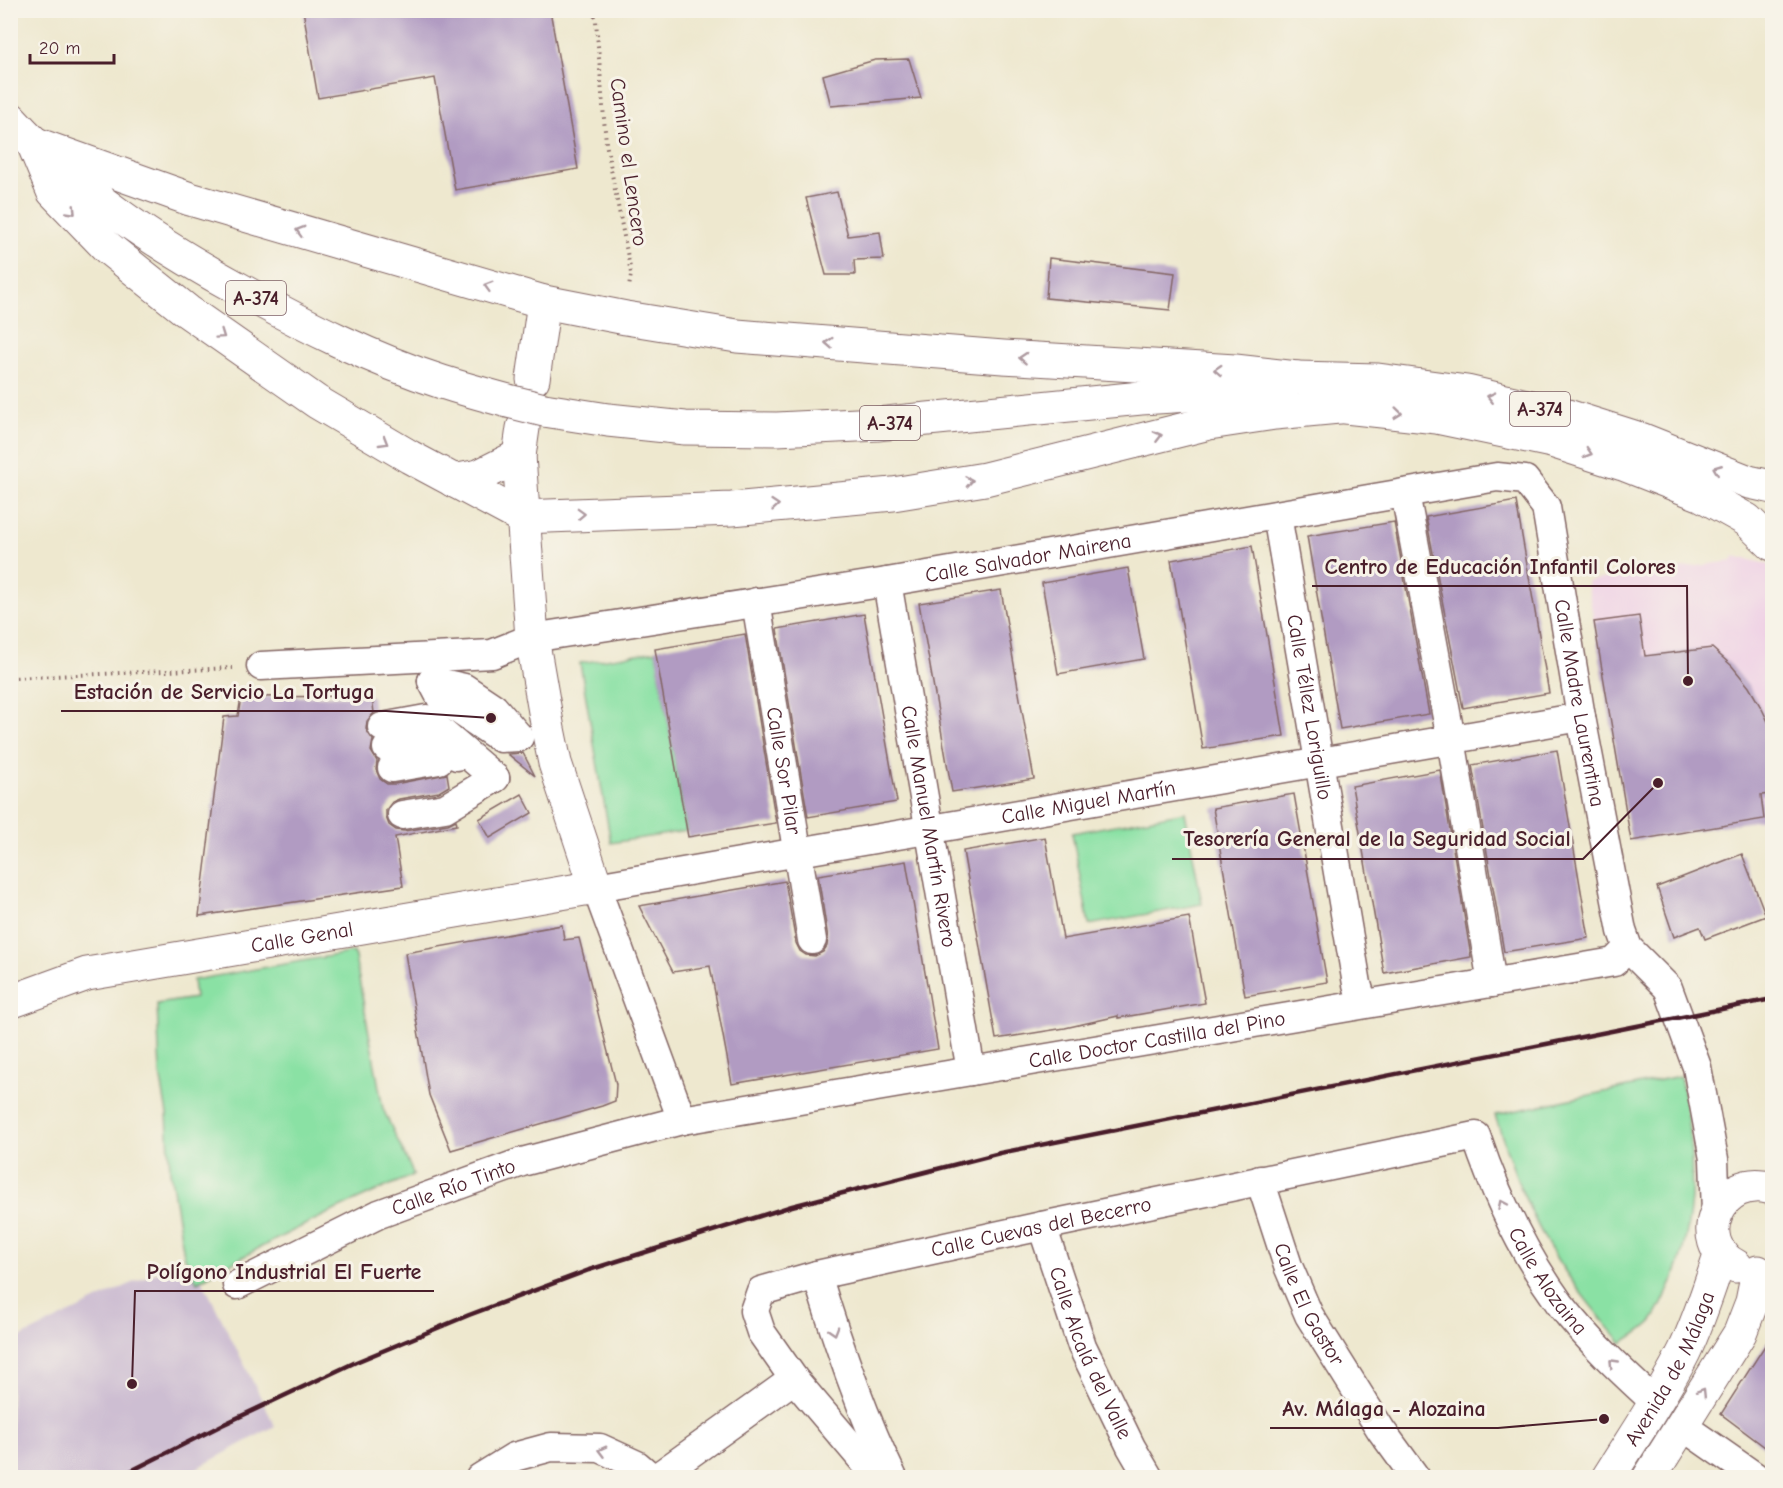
<svg xmlns="http://www.w3.org/2000/svg" width="1783" height="1488" font-family="'Comic Neue',sans-serif">
<style>
.built{fill:#efd0e5}
.industrial{fill:#cdbed2}
.green{fill:#8ae1a4;stroke:#6a8068;stroke-width:1.5}
.building{fill:#b19bc2}
.lines{fill:none;stroke-linecap:round;stroke-linejoin:round}
.minor-casing{stroke:#836564;stroke-width:31}
.major-casing{stroke:#836564;stroke-width:35}
.path{stroke:#836564;stroke-width:4;stroke-dasharray:1.5 4.5;stroke-linecap:butt}
.minor{stroke:#fff;stroke-width:28}
.major{stroke:#fff;stroke-width:33}
.rail{stroke:#4a1f2b;stroke-width:4.5}
.major-bridge-casing{stroke:#836564;stroke-width:35;stroke-linecap:butt}
.major-bridge{stroke:#fff;stroke-width:33}
.oneway{stroke:#ae9aa0}
.labels{text-anchor:middle;stroke-width:6;stroke-linejoin:round;paint-order:stroke}
.shield{fill:#f7f3e8;stroke:#7e5f64;stroke-width:1.5}
.shield-label{font-size:20px;font-weight:bold;fill:#4a1f2b}
.street-label{font-size:21px;fill:#4a1f2b;stroke:#f7f3e8}
.leader{fill:none;stroke:#4a1f2b;stroke-width:2}
.callout-dot{fill:#4a1f2b;stroke:#f7f3e8;stroke-width:2}
.callout-label{font-size:22px;text-anchor:middle;font-weight:bold;fill:#4a1f2b;stroke:#f7f3e8;stroke-width:6;stroke-linejoin:round;paint-order:stroke}
</style>
<rect width="100%" height="100%" fill="#f7f3e8"/>
<filter id="ink" filterUnits="userSpaceOnUse"><feTurbulence type="fractalNoise" baseFrequency=".0167" numOctaves="2"/><feDisplacementMap in="SourceGraphic" scale="12" xChannelSelector="R" yChannelSelector="G"/><feConvolveMatrix kernelMatrix="1 2 1 2 8 2 1 2 1" color-interpolation-filters="sRGB"/></filter>
<filter id="wash" filterUnits="userSpaceOnUse"><feTurbulence type="fractalNoise" baseFrequency=".008" numOctaves="4" result="noise"/><feDisplacementMap in="SourceGraphic" scale="24" xChannelSelector="R" yChannelSelector="G"/><feGaussianBlur stdDeviation="1.35" result="paint"/><feColorMatrix in="noise" values="0 0 0 0 0 0 0 0 0 0 0 0 0 0 0 0 0 1.4 0 .05"/><feComposite in="paint" operator="in"/></filter>
<g filter="url(#wash)">
<rect width="100%" height="100%" fill="#eee8cf"/>
<path class="built" d="M1734,556L1768,564L1772,574V816L1766,817L1767,819L1702,829L1616,750L1587,581L1733,561Z"/>
<path class="industrial" d="M187,1250L275,1426L181,1477L11,1478V1342L134,1282L189,1260Z"/>
<g class="green">
<path d="M656,651L687,831L611,843L580,663Z"/>
<path d="M1185,812L1202,904L1089,925L1072,833Z"/>
<path d="M354,952L383,1109L414,1175C339,1206 268,1242 197,1282L184,1255L170,1171L167,1114L160,1073L157,1004L195,998L193,980Z"/>
<path d="M1680,1076C1695,1147 1700,1225 1667,1293C1663,1302 1658,1313 1652,1321C1644,1330 1632,1336 1622,1343C1599,1316 1576,1289 1557,1259C1528,1214 1511,1165 1495,1115Z"/>
</g>
<g id="blocks">
<g class="building">
<path d="M303,10H550L578,169L455,190L435,78L318,98Z"/>
<path d="M909,59L921,98L831,106L823,75L875,60Z"/>
<path d="M837,192L848,236L880,232L884,259L854,260L855,275H826L806,198Z"/>
<path d="M1049,258L1175,273L1170,310L1046,298Z"/>
<path d="M1516,501L1549,693L1463,708L1426,517Z"/>
<path d="M1394,522L1429,714L1340,729L1307,536Z"/>
<path d="M1252,546L1284,736L1203,749L1171,560Z"/>
<path d="M1128,568L1144,659L1058,674L1042,583Z"/>
<path d="M1001,590L1034,779L952,792L919,603Z"/>
<path d="M864,614L897,802L808,817L777,629Z"/>
<path d="M1639,616L1645,656L1712,648L1732,666L1749,687L1762,709L1773,732V794L1761,795L1764,819L1631,841L1594,622Z"/>
<path d="M745,634L776,823L688,837L655,649Z"/>
<path d="M372,696L374,713L367,721L366,729L373,740L371,751L377,761L376,770L380,779L387,784H395L447,774L449,786L439,792L399,799L392,802L386,810V817L389,825L396,830L404,831L448,824L456,820L457,825L395,837L403,886L199,916L224,717L238,716L241,697Z"/>
<path d="M1557,750L1589,938L1504,952L1472,765Z"/>
<path d="M523,753L535,776L508,754Z"/>
<path d="M1440,770L1471,957L1384,973L1352,786Z"/>
<path d="M522,794L532,813L490,838L479,819Z"/>
<path d="M1294,794L1327,982L1245,996L1213,808Z"/>
<path d="M1045,837L1063,939L1189,917L1205,1003L1118,1018V1016L1065,1028L996,1039L963,851Z"/>
<path d="M1742,854L1766,916L1705,939L1700,927L1674,937L1657,887Z"/>
<path d="M906,861L938,1049L732,1084L710,966L673,972L639,906L785,881L796,943L800,951L806,955L815,956L823,952L827,946L828,938L818,875Z"/>
<path d="M562,925L564,940L579,938L616,1084L615,1101L602,1106L451,1150L429,1095L405,953Z"/>
<path d="M1773,1333V1453L1721,1414Z"/>
</g>
</g>
</g>
<g filter="url(#ink)">
<use href="#blocks" fill-opacity="0" stroke="#836564" stroke-width="1.5"/>
<g class="lines">
<g class="minor-casing">
<g id="minor">
<path d="M1405,493L1451,739L1492,983"/>
<path id="s1" d="M1277,515L1357,984L1363,1004"/>
<path id="s2" d="M887,582L971,1071"/>
<path id="s3" d="M756,602L812,940"/>
<path id="s4" d="M261,666L492,654L532,638L887,582L1497,477L1525,480L1546,507L1581,717L1622,931L1628,948L1668,988L1697,1067L1714,1159L1716,1212"/>
<path d="M432,681L441,698L500,738L519,737"/>
<path d="M432,681L464,688L494,708L519,737"/>
<path d="M382,727L426,719L495,778"/>
<path d="M387,748L432,741L457,756"/>
<path d="M392,768L439,760"/>
<path d="M402,815L445,808L495,778"/>
<path id="s5" d="M682,1120L596,887L1581,717"/>
<path id="s6" d="M1260,1180L1288,1266L1309,1315L1381,1430L1416,1478"/>
<path id="s7" d="M1042,1226L1082,1346L1131,1447L1149,1478"/>
<path d="M817,1275C838,1344 861,1412 893,1478"/>
<path id="s8" d="M237,1285L379,1214L522,1162L682,1120L1614,962L1628,948"/>
<path d="M1681,1425L1757,1478"/>
<path d="M480,1478L514,1457L551,1447L600,1448L637,1465L652,1478"/>
<path d="M656,1478L794,1379"/>
<path id="s9" d="M878,1478L794,1379L761,1332L754,1311L761,1291L817,1275L1042,1226L1476,1136C1496,1196 1523,1253 1560,1304C1588,1340 1622,1372 1656,1403"/>
</g>
</g>
<g class="major-casing">
<g id="major">
<path d="M10,118C77,192 153,242 239,289C304,325 371,359 442,382C464,389 486,395 508,401"/>
<path d="M33,143L53,191L108,248L187,311L317,402L410,457L522,517L732,509L893,494L985,479L1209,423L1275,413L1339,407"/>
<path d="M33,143L190,199L544,302L626,318L737,336L1003,357L1235,371L1297,378"/>
<path d="M533,379L544,302"/>
<path d="M1318,404L1437,417L1552,441L1623,464L1702,495L1747,520L1772,544"/>
<path d="M544,410L608,420L685,428L777,429L877,424L1141,398L1237,392L1297,378L1378,380L1467,392L1561,414L1643,440L1749,482L1772,487"/>
<path d="M454,481L479,476L519,456"/>
<path id="s10" d="M10,1002L87,974L596,887L555,763L548,729L532,638L519,456L523,428"/>
<path d="M1736,1266C1689,1242 1720,1172 1772,1188"/>
<path id="s11" d="M1608,1478C1634,1436 1662,1396 1684,1352C1699,1321 1710,1286 1721,1253"/>
<path d="M1649,1478L1740,1333L1752,1302L1758,1272"/>
</g>
</g>
<g class="path">
<path d="M593,10L596,21L606,143L631,273L629,288"/>
<path d="M10,678L233,668"/>
</g>
<use href="#minor" class="minor"/>
<use href="#major" class="major"/>
<path class="rail" d="M117,1478L222,1425L356,1362L469,1315L589,1270L792,1206L1000,1153L1772,999"/>
<g class="major-bridge-casing">
<path id="major-bridge" d="M508,401L544,410"/>
</g>
<use href="#major-bridge" class="major-bridge"/>
</g>
<defs><path id="oneway-chevron" d="M-2-3.5L2.5 0L-2 3.5" fill="none" stroke-width="1.6" stroke-linecap="round" stroke-linejoin="round" transform="scale(1.5)"/></defs>
<g class="oneway">
<use href="#oneway-chevron" transform="translate(72 211) rotate(46)"/>
<use href="#oneway-chevron" transform="translate(300 231) rotate(-164)"/>
<use href="#oneway-chevron" transform="translate(488 286) rotate(-164)"/>
<use href="#oneway-chevron" transform="translate(221 335) rotate(35)"/>
<use href="#oneway-chevron" transform="translate(829 343) rotate(-176)"/>
<use href="#oneway-chevron" transform="translate(1023 358) rotate(-176)"/>
<use href="#oneway-chevron" transform="translate(1218 370) rotate(-177)"/>
<use href="#oneway-chevron" transform="translate(1491 397) rotate(-167)"/>
<use href="#oneway-chevron" transform="translate(1398 413) rotate(6)"/>
<use href="#oneway-chevron" transform="translate(1158 436) rotate(-14)"/>
<use href="#oneway-chevron" transform="translate(384 442) rotate(31)"/>
<use href="#oneway-chevron" transform="translate(1588 453) rotate(18)"/>
<use href="#oneway-chevron" transform="translate(1717 469) rotate(-158)"/>
<use href="#oneway-chevron" transform="translate(969 481) rotate(-9)"/>
<use href="#oneway-chevron" transform="translate(775 505) rotate(-5)"/>
<use href="#oneway-chevron" transform="translate(581 514) rotate(-2)"/>
<use href="#oneway-chevron" transform="translate(1502 1204) rotate(-115)"/>
<use href="#oneway-chevron" transform="translate(834 1331) rotate(73)"/>
<use href="#oneway-chevron" transform="translate(1613 1363) rotate(-134)"/>
<use href="#oneway-chevron" transform="translate(1702 1392) rotate(-58)"/>
<use href="#oneway-chevron" transform="translate(602 1451) rotate(-165)"/>
</g>
</g>
<g class="labels">
<g class="shield">
<rect x="226" y="281" width="60" height="34" rx="4.5"/>
<rect x="1510" y="392" width="60" height="34" rx="4.5"/>
<rect x="860" y="406" width="60" height="34" rx="4.5"/>
</g>
<g class="shield-label">
<text x="256" y="305">A-374</text>
<text x="1540" y="416">A-374</text>
<text x="890" y="430">A-374</text>
</g>
<g class="street-label">
<text transform="translate(629 162) rotate(82)" y="7">Camino el Lencero</text>
<text dy="7" stroke="none"><textPath href="#s4" startOffset="777">Calle Salvador Mairena</textPath></text>
<text dy="7" stroke="none"><textPath href="#s4" startOffset="1514">Calle Madre Laurentina</textPath></text>
<text dy="7" stroke="none"><textPath href="#s1" startOffset="195">Calle Téllez Loriguillo</textPath></text>
<text dy="7" stroke="none"><textPath href="#s3" startOffset="171">Calle Sor Pilar</textPath></text>
<text dy="7" stroke="none"><textPath href="#s5" startOffset="748">Calle Miguel Martín</textPath></text>
<text dy="7" stroke="none"><textPath href="#s2" startOffset="248">Calle Manuel Martín Rivero</textPath></text>
<text dy="7" stroke="none"><textPath href="#s10" startOffset="300">Calle Genal</textPath></text>
<text dy="7" stroke="none"><textPath href="#s8" startOffset="958">Calle Doctor Castilla del Pino</textPath></text>
<text dy="7" stroke="none"><textPath href="#s8" startOffset="238">Calle Río Tinto</textPath></text>
<text dy="7" stroke="none"><textPath href="#s9" startOffset="518">Calle Cuevas del Becerro</textPath></text>
<text dy="7" stroke="none"><textPath href="#s9" startOffset="1125">Calle Alozaina</textPath></text>
<text dy="7" stroke="none"><textPath href="#s6" startOffset="134">Calle El Gastor</textPath></text>
<text dy="7" stroke="none"><textPath href="#s7" startOffset="136">Calle Alcalá del Valle</textPath></text>
<text dy="7" stroke="none"><textPath href="#s11" startOffset="126">Avenida de Málaga</textPath></text>
</g>
</g>
<path class="leader" d="M1688 681L1687 586H1312M491 718L386 711H61M1658 783L1583 859H1172M132 1384L135 1291H434M1604 1419L1498 1428H1270"/>
<g class="callout-dot">
<circle cx="1688" cy="681" r="6"/>
<circle cx="491" cy="718" r="6"/>
<circle cx="1658" cy="783" r="6"/>
<circle cx="132" cy="1384" r="6"/>
<circle cx="1604" cy="1419" r="6"/>
</g>
<g class="callout-label">
<text x="1500" y="574">Centro de Educación Infantil Colores</text>
<text x="224" y="699">Estación de Servicio La Tortuga</text>
<text x="1377" y="846">Tesorería General de la Seguridad Social</text>
<text x="284" y="1279">Polígono Industrial El Fuerte</text>
<text x="1384" y="1416">Av. Málaga - Alozaina</text>
</g>
<rect width="1783" height="1488" fill="none" stroke="#f7f3e8" stroke-width="36"/>
<path d="M30 54v9h84v-9" fill="none" stroke="#4a1f2b" stroke-width="3"/>
<text x="39" y="54" font-size="18" fill="#4a1f2b" stroke="#f7f3e8" stroke-width="4.5" paint-order="stroke">20 m</text>
</svg>
